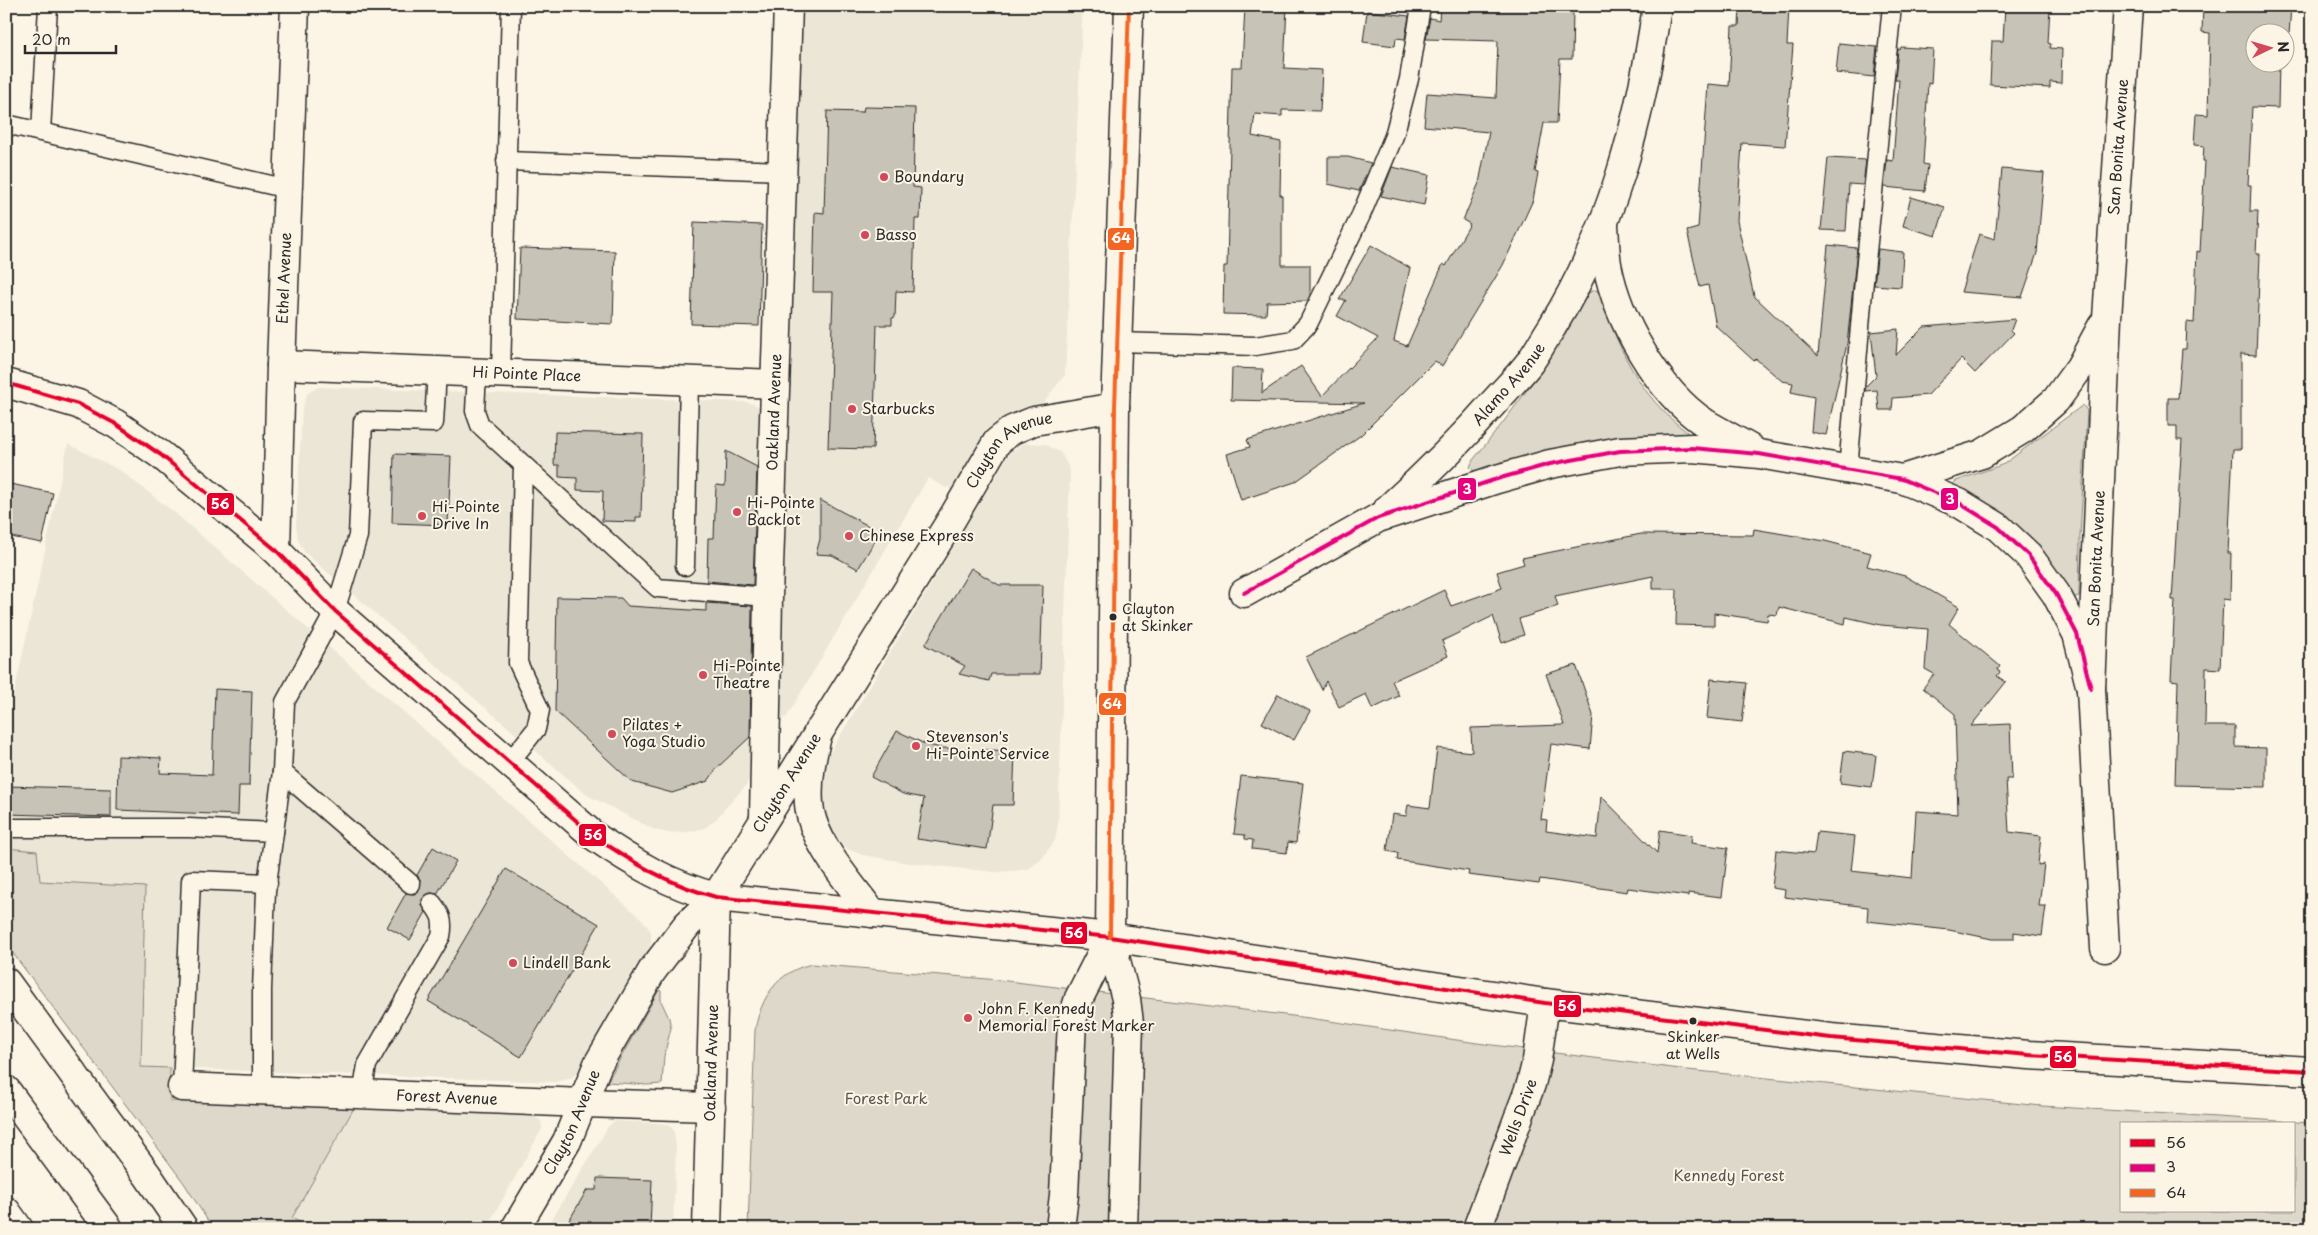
<svg xmlns="http://www.w3.org/2000/svg" width="2318" height="1235" font-family="'Playpen Sans',sans-serif">
<style>
.built{fill:#ece6d7}
.green{fill:#ded8ca;stroke:#84827a;fill-rule:evenodd}
.building{fill:#c8c3b7;stroke:#2b2b2b}
.lines{fill:none;stroke-linecap:round;stroke-linejoin:round}
.lane-casing{stroke:#2b2b2b;stroke-width:21}
.street-casing{stroke:#2b2b2b;stroke-width:31}
.secondary-casing{stroke:#2b2b2b;stroke-width:31}
.primary-casing{stroke:#2b2b2b;stroke-width:31}
.highway-casing{stroke:#2b2b2b;stroke-width:31}
.lane{stroke:#fcf5e5;stroke-width:18}
.street{stroke:#fcf5e5;stroke-width:28}
.secondary{stroke:#fcf5e5;stroke-width:28}
.primary{stroke:#fcf5e5;stroke-width:28}
.highway{stroke:#fcf5e5;stroke-width:28}
.bus-1-casing{stroke:#fcf5e5;stroke-width:8}
.bus-2-casing{stroke:#fcf5e5;stroke-width:8}
.bus-3-casing{stroke:#fcf5e5;stroke-width:8}
.bus-1{stroke:#e4002b;stroke-width:4}
.bus-2{stroke:#e5007d;stroke-width:4}
.bus-3{stroke:#f26522;stroke-width:4}
.poi-dot{fill:#d1495b;stroke:#fcf5e5;stroke-width:2}
.bus-dot{fill:#2b2b2b;stroke:#fcf5e5;stroke-width:2}
.labels{text-anchor:middle;stroke-width:4;stroke-linejoin:round;paint-order:stroke}
.bus-label{font-size:14px;fill:#2b2b2b;stroke:#fcf5e5;text-anchor:start}
.street-label{font-size:15px;fill:#2b2b2b;stroke:#fcf5e5}
.poi-label{font-size:15px;fill:#2b2b2b;stroke:#fcf5e5;text-anchor:start}
.park-label{font-size:15px;fill:#585653;stroke:#fcf5e5}
.line-badge{stroke:#fcf5e5;stroke-width:2}
.badge-label{font-size:14px;text-anchor:middle;font-weight:bold;fill:#fff}
</style>
<rect width="100%" height="100%" fill="#fcf5e5"/>
<filter id="ink" filterUnits="userSpaceOnUse"><feTurbulence type="fractalNoise" baseFrequency=".02" numOctaves="2"/><feDisplacementMap in="SourceGraphic" scale="10" xChannelSelector="R" yChannelSelector="G"/><feConvolveMatrix kernelMatrix="1 2 1 2 8 2 1 2 1" color-interpolation-filters="sRGB"/></filter>
<g filter="url(#ink)">
<g class="built">
<path d="M799,6H1083L1065,375L1043,403L1004,418L987,433L957,486L946,488L928,478L786,718L781,719L777,716Z"/>
<path d="M318,387L746,402L759,406L766,421L752,771L747,784L715,820L705,828L688,832L668,833L655,830L587,795L305,553L298,540L296,525L302,410L307,394Z"/>
<path d="M1025,443L1045,444L1061,453L1070,470L1058,825L1055,840L1041,860L1028,869L1013,871L994,872L909,863L863,855L847,849L832,834L819,799L825,761L1011,451Z"/>
<path d="M68,444L121,471L175,513L643,920L651,932V943L648,952L577,1073L571,1078L555,1082L141,1067L145,888L40,881L37,851L6,848V731Z"/>
<path d="M354,1108L530,1113L541,1121L542,1129L486,1229H312L292,1218Z"/>
<path d="M614,1121L660,1123L669,1125L674,1131L676,1148L673,1229H546L608,1127Z"/>
</g>
<g class="green">
<path d="M1595,290L1600,292C1617,347 1639,396 1687,432V437L1474,471L1470,467L1473,460C1517,407 1555,353 1588,293Z"/>
<path d="M2083,405L2087,411L2080,536L2079,596L2072,598L1952,485L1956,481L2004,464Z"/>
<path d="M6,848L37,851L40,881L145,887L141,1067L170,1068V1101L354,1108L292,1218L312,1229H213L184,1183L6,944Z"/>
<path d="M812,964L999,980L1309,1018L1477,1043L1688,1070L2042,1106L2312,1123V1229H748L755,1030C761,997 778,971 812,964ZM2122,1124H2294V1211H2122Z"/>
<path d="M659,990L661,991V1001L669,1018L671,1028L664,1056L662,1084L648,1085L607,1082Z"/>
</g>
<g class="building">
<path d="M1245,6H1287L1284,68L1322,70L1320,111L1282,110V116L1255,114L1252,136L1281,142L1280,195H1282V265H1310V295L1307,301L1267,302L1266,315L1223,314L1224,266H1227L1232,67H1242Z"/>
<path d="M1740,6H1789L1787,45H1793L1785,146L1742,143L1737,221L1754,296L1818,356L1828,245L1857,248L1847,344L1826,435L1811,432L1814,397L1791,392L1793,383L1782,381L1756,359L1754,361L1716,326L1708,285L1700,287L1687,231L1698,228L1708,84L1729,86L1732,26H1739Z"/>
<path d="M2005,6H2050L2048,43L2051,44L2050,48L2062,49L2061,83L2050,82V88L1990,85L1992,41H2003Z"/>
<path d="M2203,6H2291L2289,35H2286V32H2256V62H2279L2278,108L2252,107L2248,185H2251L2250,211H2258L2256,254H2260L2256,355L2241,354V449H2233L2228,553H2231L2230,600L2223,599L2220,669L2206,668L2205,726H2235V747L2266,748V787L2175,785L2178,681L2171,680L2175,600H2172L2182,440H2177V426H2168V398H2178L2182,349H2186L2187,322L2194,323L2197,251L2200,252L2205,161H2203L2204,146L2194,145L2196,114L2208,115L2210,33L2202,32Z"/>
<path d="M1440,7L1573,9L1572,59H1560L1557,123H1544L1535,172L1538,173L1533,200L1503,265L1442,366L1435,361L1361,435L1295,482L1241,500L1227,454L1250,447L1247,440L1364,403L1231,400L1232,368L1263,369L1262,393L1301,366L1322,396L1378,338L1337,316L1346,300H1339L1371,245L1410,268L1394,341L1407,346L1443,264L1446,266L1470,224L1463,220L1479,183L1489,132L1424,126L1427,93L1496,98L1498,41L1426,39L1430,18L1439,20Z"/>
<path d="M1367,11L1409,16L1405,39L1396,38L1395,46L1363,42Z"/>
<path d="M1839,43L1877,47L1874,77L1836,73Z"/>
<path d="M1901,47L1933,49L1931,84L1928,83L1923,164L1928,165L1925,191L1884,187L1887,160L1893,161L1899,80H1895L1898,49L1900,50Z"/>
<path d="M864,107L915,108L913,187L921,188L920,219H915L913,292L896,291L895,317L892,318V325H877L873,449L828,448L833,292H813L815,212L824,213L827,111L863,112Z"/>
<path d="M1328,157H1348L1371,163L1359,191L1328,184Z"/>
<path d="M1828,158L1866,160L1863,185L1849,184L1846,231L1821,230Z"/>
<path d="M1392,167L1429,175L1424,205L1381,196Z"/>
<path d="M2002,169L2044,173L2037,253L2022,297L1961,292L1979,234L1995,239Z"/>
<path d="M1911,197L1945,207L1936,236L1903,226Z"/>
<path d="M694,222L762,225L759,326L691,324Z"/>
<path d="M520,248L615,251L613,324L517,319Z"/>
<path d="M1878,249L1903,252L1901,287L1874,285Z"/>
<path d="M2015,319L2011,330L2014,333L1975,373L1961,359L1928,395L1893,398L1892,410H1879L1877,390L1865,391L1866,386L1876,376L1871,332L1898,329L1896,355L1924,327Z"/>
<path d="M555,432L643,434L641,517H636V522L602,521L603,491L577,490V478L559,477V465H554Z"/>
<path d="M726,451L757,467L753,585L707,581L708,538H714L716,485L725,486Z"/>
<path d="M394,454L451,456L448,525L392,523Z"/>
<path d="M6,483L53,493L42,543L6,536Z"/>
<path d="M820,500L880,532L858,569L832,555L816,554L820,539Z"/>
<path d="M1754,529L1825,541L1871,553L1867,566L1905,576L1959,607L1949,624L2000,666L1997,670L2000,672L1997,676L2006,682L1971,726L2010,724L2012,779H2006L2009,832L2041,836L2038,865L2044,864L2039,906H2046L2042,936L2014,932V939H1992L1949,930L1867,921L1868,907L1784,897L1785,890L1772,888L1776,850L1814,854L1817,832L1855,836L1851,871L1912,878L1916,811L1958,814L1955,714L1923,688L1934,674L1925,669L1928,629L1881,625L1846,617L1845,624L1779,607L1777,615L1768,614L1767,621L1714,613V626L1676,625L1677,589H1653V576L1555,596L1558,606L1519,619L1524,635L1502,643L1493,616L1442,641L1448,656L1392,681L1399,696L1372,709L1366,694L1339,707L1326,681L1322,690L1306,657L1444,590L1451,606L1502,588L1497,572L1524,564L1522,558L1641,534L1753,535Z"/>
<path d="M971,568L999,585H1043L1040,674H991L989,681L959,674L965,666L925,645Z"/>
<path d="M557,597L621,598L628,606L706,611V603L752,606L750,737L718,767L708,781L672,793L632,782L555,711Z"/>
<path d="M1576,665L1593,715L1590,749L1551,744L1541,819L1547,820L1546,831L1597,838L1601,796L1657,853L1660,830L1692,835L1691,843L1728,848L1722,897L1688,893V896L1628,888L1627,892L1540,879L1539,884L1468,875L1469,871L1397,860L1398,853L1387,851L1392,814L1406,816L1408,805L1430,808L1437,748L1472,752L1471,728L1564,725L1546,674Z"/>
<path d="M1711,679L1747,683L1742,722L1707,718Z"/>
<path d="M215,689L252,691L249,786H239L238,815L117,810L118,756L161,758L160,773L212,775Z"/>
<path d="M1278,694L1310,711L1294,740L1262,723Z"/>
<path d="M897,731L925,744L941,748L1015,751L1013,805H993L987,849L917,839L924,798L903,794L871,777Z"/>
<path d="M1844,751L1876,755L1872,787L1840,783Z"/>
<path d="M1241,776L1303,783L1296,843L1288,842L1287,853L1252,849L1253,840L1245,839V835L1234,834Z"/>
<path d="M6,786L111,789V817L6,814Z"/>
<path d="M433,847L456,861L437,894L430,893L422,899V905L426,912L410,940L387,927L406,893L414,894L419,891L421,881L417,875Z"/>
<path d="M506,869L599,924L521,1057L428,1001Z"/>
<path d="M597,1178L652,1180L650,1229H564L587,1190H596Z"/>
</g>
<g class="lines">
<g class="lane-casing">
<g id="lane">
<path d="M6,124L288,189"/>
<path d="M41,132L48,6"/>
<path d="M506,161L782,171"/>
<path d="M1117,342L1255,346L1293,340L1308,324L1361,215L1394,136L1409,79L1421,6"/>
<path d="M477,372L475,411L480,425L658,588L768,597"/>
<path d="M501,373L511,6"/>
<path d="M1848,470L1863,291L1892,6"/>
<path d="M685,566L689,380"/>
<path d="M509,763L536,729L540,710L518,663L523,465"/>
<path d="M282,772L411,884"/>
<path d="M6,828H189L274,832L282,772L285,702L335,611L358,536L363,421L434,423L437,371"/>
<path d="M182,1087L191,880L268,883"/>
<path d="M262,1090V989L266,891L274,832"/>
<path d="M362,1095L367,1065L441,936C444,921 441,914 432,903"/>
</g>
</g>
<g class="street-casing">
<g id="street">
<path d="M1604,226C1605,238 1605,252 1607,264C1617,319 1658,392 1705,423C1720,432 1736,440 1751,449"/>
<path id="s1" d="M281,365L775,384"/>
<path d="M1902,479L1982,454L2023,429L2056,400L2080,367L2102,326"/>
<path id="s2" d="M1388,509C1427,474 1463,438 1497,399C1508,387 1520,375 1530,362C1538,351 1544,339 1552,327C1612,230 1641,119 1657,6"/>
<path id="s3" d="M276,550L281,365L295,6"/>
<path d="M1244,593L1378,518L1497,479L1550,464L1620,451L1692,448L1759,454L1902,479L1959,503L1998,527L2028,555L2056,594L2077,634L2091,689"/>
<path id="s4" d="M764,818L768,597L788,6"/>
<path id="s5" d="M2105,948L2091,689L2107,318L2128,6"/>
<path id="s6" d="M182,1087L584,1103"/>
<path id="s7" d="M1477,1229L1531,1084L1537,1060L1545,1003"/>
</g>
</g>
<g class="secondary-casing">
<g id="secondary">
<path d="M584,1103L711,1107"/>
<path id="s8" d="M515,1229L567,1141L598,1064L652,971L687,925L716,897L950,522L997,442L1012,430L1034,421L1115,407"/>
<path id="s9" d="M707,1229L716,897"/>
</g>
</g>
<g class="primary-casing">
<g id="primary">
<path d="M6,383L78,404L116,424L161,455L276,550L335,611L594,836C633,863 670,885 716,897L1110,937L1545,1003L1831,1038L2029,1055L2312,1071"/>
<path d="M818,732C812,756 807,779 809,804C812,842 850,883 872,913"/>
<path d="M1110,937L1115,407L1129,6"/>
</g>
</g>
<g class="highway-casing">
<g id="highway">
<path d="M1110,937L1126,999L1129,1023L1123,1229"/>
<path d="M6,982L148,1176L184,1229"/>
<path d="M6,1090L109,1229"/>
<path d="M6,1211L19,1229"/>
<path d="M1060,1229L1064,1195L1072,1021L1079,998L1110,937"/>
</g>
</g>
<use href="#lane" class="lane"/>
<use href="#street" class="street"/>
<use href="#secondary" class="secondary"/>
<use href="#primary" class="primary"/>
<use href="#highway" class="highway"/>
<g class="bus-1-casing">
<path id="bus-1" d="M6,383L78,404L116,424L161,455L276,550L335,611L594,836C633,863 670,885 716,897L1110,937L1545,1003L1831,1038L2029,1055L2312,1071"/>
</g>
<g class="bus-2-casing">
<path id="bus-2" d="M1244,593L1378,518L1497,479L1550,464L1620,451L1692,448L1759,454L1902,479L1959,503L1998,527L2028,555L2056,594L2077,634L2091,689"/>
</g>
<g class="bus-3-casing">
<path id="bus-3" d="M1110,937L1115,407L1129,6"/>
</g>
<use href="#bus-1" class="bus-1"/>
<use href="#bus-2" class="bus-2"/>
<use href="#bus-3" class="bus-3"/>
</g>
</g>
<g class="poi-dot">
<circle cx="884" cy="177" r="5"/>
<circle cx="865" cy="235" r="5"/>
<circle cx="852" cy="409" r="5"/>
<circle cx="737" cy="512" r="5"/>
<circle cx="422" cy="516" r="5"/>
<circle cx="849" cy="536" r="5"/>
<circle cx="703" cy="675" r="5"/>
<circle cx="612" cy="734" r="5"/>
<circle cx="916" cy="746" r="5"/>
<circle cx="513" cy="963" r="5"/>
<circle cx="968" cy="1018" r="5"/>
</g>
<g class="bus-dot">
<circle cx="1113" cy="617" r="4.5"/>
<circle cx="1693" cy="1021" r="4.5"/>
</g>
<g class="labels">
<g class="bus-label">
<text x="1122" y="614">Clayton<tspan x="1122" dy="17">at Skinker</tspan></text>
<text x="1693" y="1042" text-anchor="middle">Skinker<tspan x="1693" dy="17">at Wells</tspan></text>
</g>
<g class="street-label">
<text dy="5" stroke="none"><textPath href="#s5" startOffset="802">San Bonita Avenue</textPath></text>
<text dy="5" stroke="none"><textPath href="#s3" startOffset="272">Ethel Avenue</textPath></text>
<text dy="5" stroke="none"><textPath href="#s1" startOffset="246">Hi Pointe Place</textPath></text>
<text dy="5" stroke="none"><textPath href="#s2" startOffset="174">Alamo Avenue</textPath></text>
<text dy="5" stroke="none"><textPath href="#s4" startOffset="406">Oakland Avenue</textPath></text>
<text dy="5" stroke="none"><textPath href="#s8" startOffset="930">Clayton Avenue</textPath></text>
<text dy="5" stroke="none"><textPath href="#s5" startOffset="390">San Bonita Avenue</textPath></text>
<text dy="5" stroke="none"><textPath href="#s8" startOffset="525">Clayton Avenue</textPath></text>
<text dy="5" stroke="none"><textPath href="#s9" startOffset="166">Oakland Avenue</textPath></text>
<text dy="5" stroke="none"><textPath href="#s6" startOffset="265">Forest Avenue</textPath></text>
<text dy="5" stroke="none"><textPath href="#s7" startOffset="119">Wells Drive</textPath></text>
<text dy="5" stroke="none"><textPath href="#s8" startOffset="121">Clayton Avenue</textPath></text>
</g>
<g class="poi-label">
<text x="894" y="182">Boundary</text>
<text x="875" y="240">Basso</text>
<text x="862" y="414">Starbucks</text>
<text x="747" y="508">Hi-Pointe<tspan x="747" dy="17">Backlot</tspan></text>
<text x="432" y="512">Hi-Pointe<tspan x="432" dy="17">Drive In</tspan></text>
<text x="859" y="541">Chinese Express</text>
<text x="713" y="671">Hi-Pointe<tspan x="713" dy="17">Theatre</tspan></text>
<text x="622" y="730">Pilates +<tspan x="622" dy="17">Yoga Studio</tspan></text>
<text x="926" y="742">Stevenson's<tspan x="926" dy="17">Hi-Pointe Service</tspan></text>
<text x="523" y="968">Lindell Bank</text>
<text x="978" y="1014">John F. Kennedy<tspan x="978" dy="17">Memorial Forest Marker</tspan></text>
</g>
<g class="park-label">
<text x="886" y="1104">Forest Park</text>
<text x="1729" y="1181">Kennedy Forest</text>
</g>
</g>
<g class="line-badge">
<rect x="1107" y="227" width="28" height="24" rx="5" fill="#f26522"/>
<rect x="1457" y="477" width="20" height="24" rx="5" fill="#e5007d"/>
<rect x="1940" y="487" width="19" height="24" rx="5" fill="#e5007d"/>
<rect x="206" y="492" width="29" height="24" rx="5" fill="#e4002b"/>
<rect x="1098" y="692" width="29" height="24" rx="5" fill="#f26522"/>
<rect x="578" y="823" width="29" height="24" rx="5" fill="#e4002b"/>
<rect x="1060" y="921" width="28" height="24" rx="5" fill="#e4002b"/>
<rect x="1553" y="994" width="29" height="24" rx="5" fill="#e4002b"/>
<rect x="2049" y="1045" width="28" height="24" rx="5" fill="#e4002b"/>
</g>
<g class="badge-label">
<text x="1121" y="243">64</text>
<text x="1467" y="494">3</text>
<text x="1950" y="504">3</text>
<text x="220" y="509">56</text>
<text x="1112" y="709">64</text>
<text x="593" y="840">56</text>
<text x="1074" y="938">56</text>
<text x="1567" y="1011">56</text>
<text x="2063" y="1062">56</text>
</g>
<rect width="2318" height="1235" fill="none" stroke="#fcf5e5" stroke-width="25"/>
<rect x="12" y="12" width="2293" height="1210" fill="none" stroke="#2b2b2b" stroke-width="2" filter="url(#ink)"/>
<rect x="2120" y="1122" width="175" height="90" fill="#fcf5e5" stroke="#a8a49b"/>
<rect x="2130" y="1139" width="25" height="8" fill="#e4002b" stroke="#a8a49b"/>
<text x="2166" y="1148" font-size="15" fill="#2b2b2b">56</text>
<rect x="2130" y="1164" width="25" height="8" fill="#e5007d" stroke="#a8a49b"/>
<text x="2166" y="1172" font-size="15" fill="#2b2b2b">3</text>
<rect x="2130" y="1189" width="25" height="8" fill="#f26522" stroke="#a8a49b"/>
<text x="2166" y="1198" font-size="15" fill="#2b2b2b">64</text>
<g transform="translate(2270 48) rotate(85)"><circle r="24" fill="#fcf5e5" stroke="#a8a49b"/>
<path d="M0-4L9 19L0 12L-9 19Z" fill="#d1495b"/>
<text y="-8" font-size="14" font-weight="bold" text-anchor="middle" fill="#2b2b2b">N</text>
</g>
<path d="M25 45v8h91v-8" fill="none" stroke="#2b2b2b" stroke-width="2.5"/>
<text x="32" y="45" font-size="15" fill="#2b2b2b" stroke="#fcf5e5" stroke-width="4" paint-order="stroke">20 m</text>
</svg>
